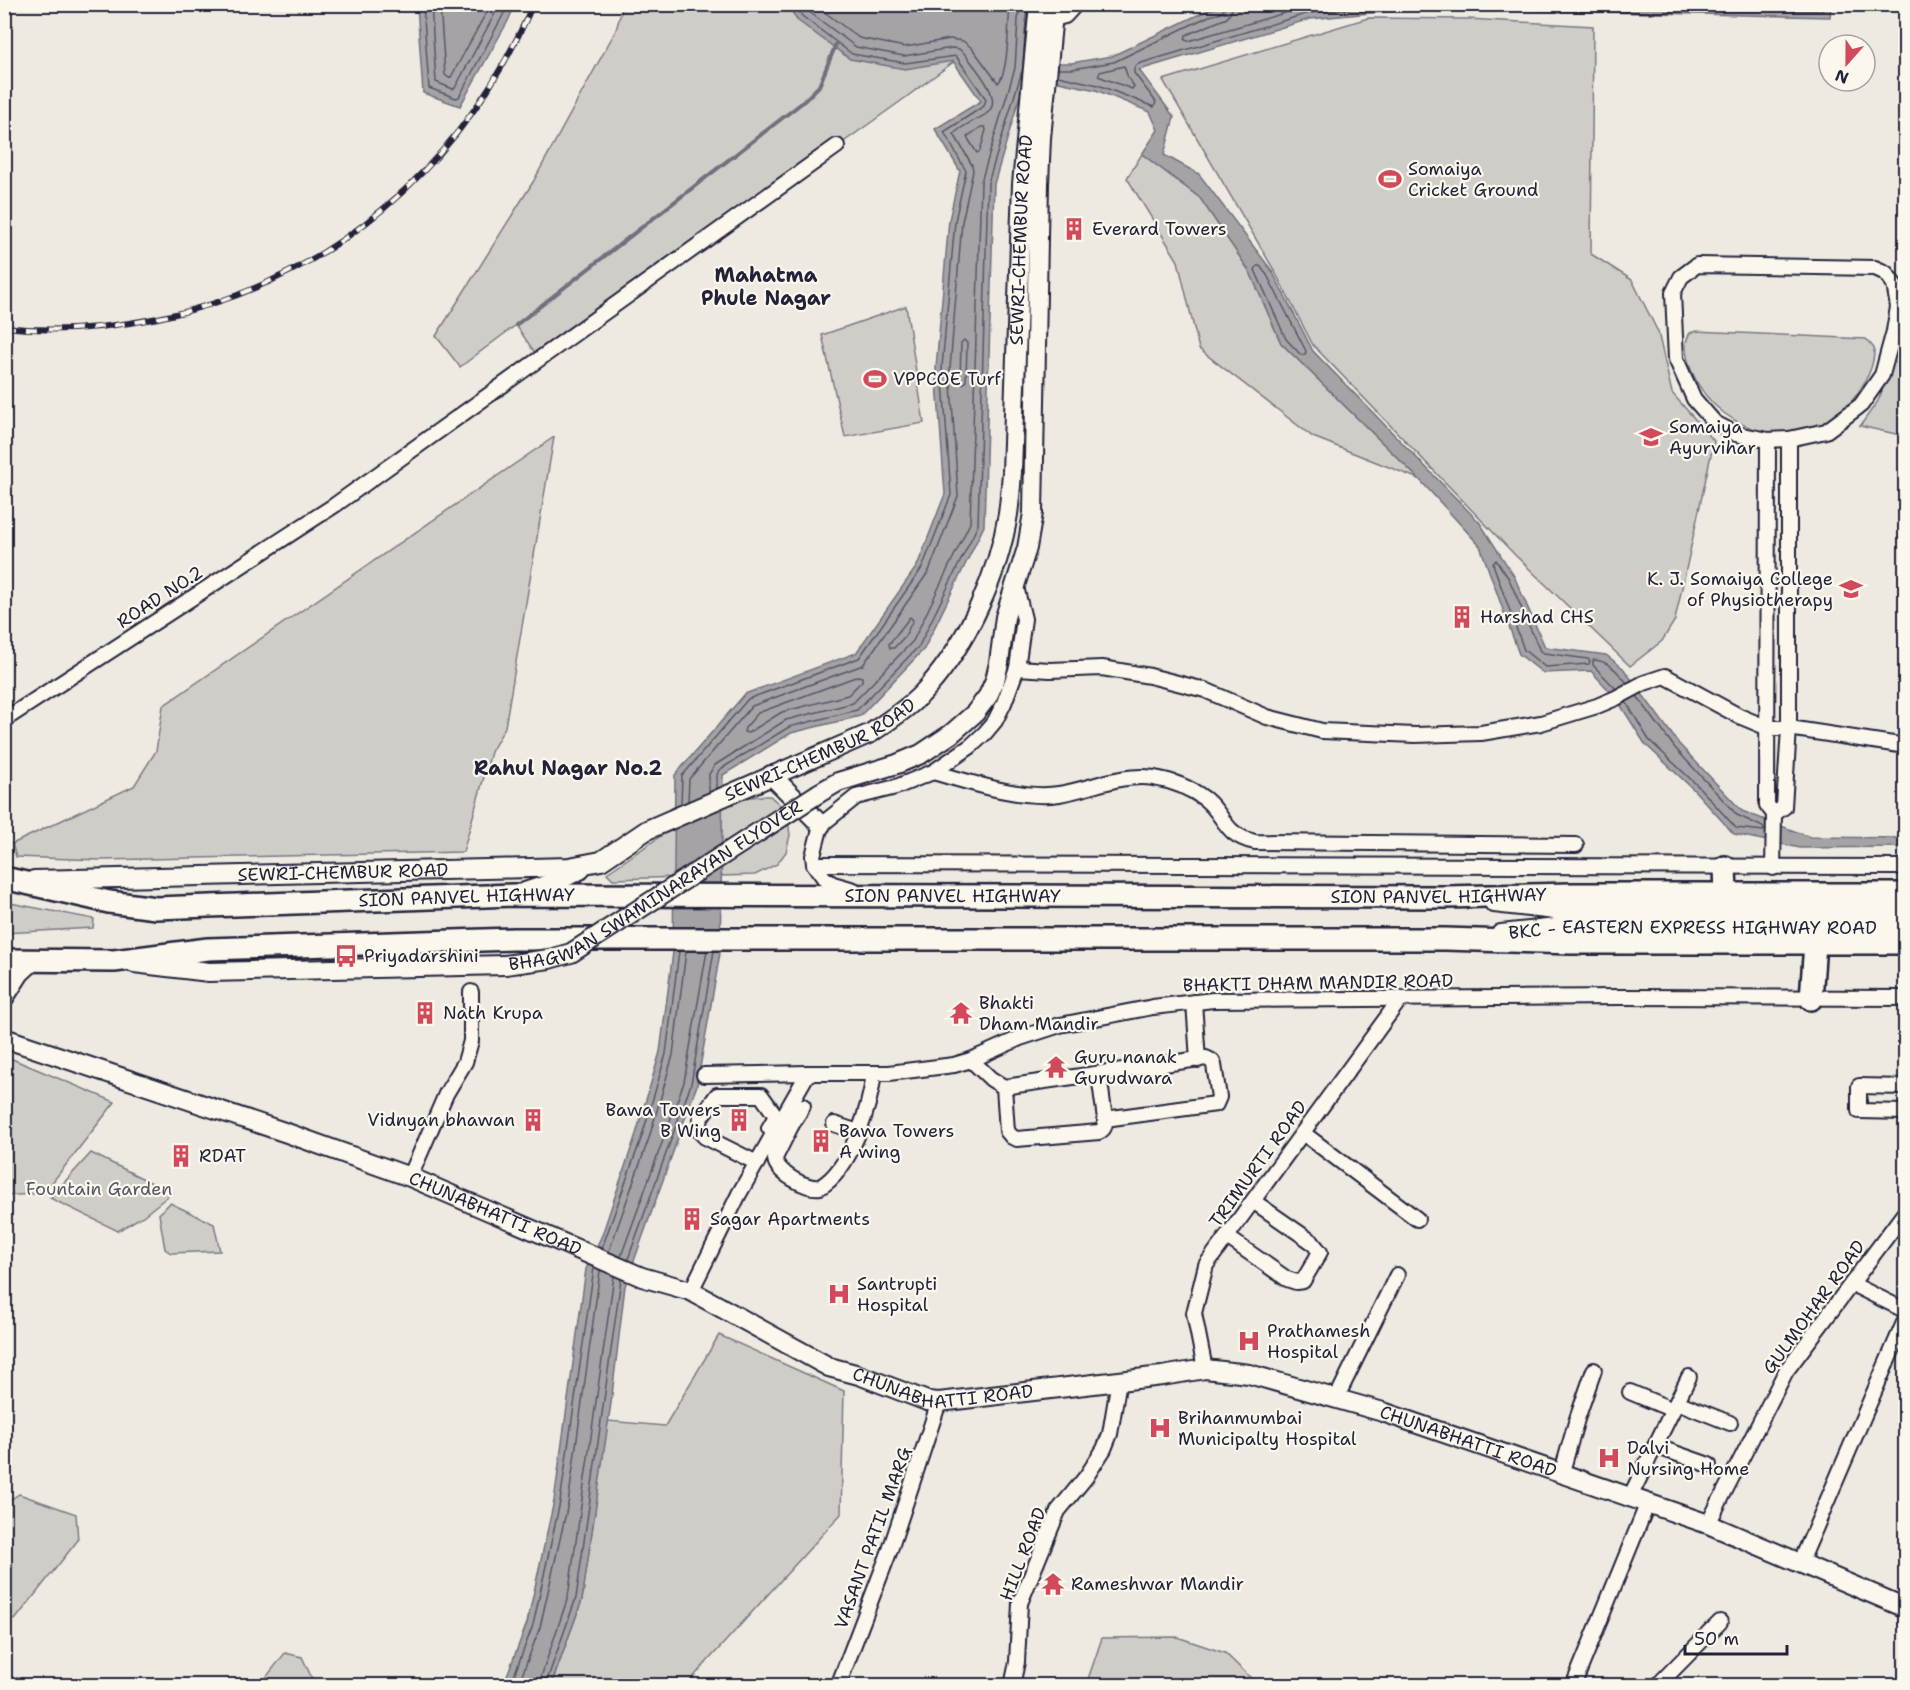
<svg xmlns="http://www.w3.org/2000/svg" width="1910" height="1690" font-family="'Shantell Sans',sans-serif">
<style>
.green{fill:#d0cdc9;stroke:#797882;stroke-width:1.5}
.water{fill:#a6a3a7;stroke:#716f7c;stroke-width:1.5}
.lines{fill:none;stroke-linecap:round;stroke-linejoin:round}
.shore{stroke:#575666;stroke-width:1.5}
.stream{stroke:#716f7c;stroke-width:4}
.minor-casing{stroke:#22223b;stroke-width:18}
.major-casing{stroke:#22223b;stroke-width:22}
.highway-casing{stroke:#22223b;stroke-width:26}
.minor{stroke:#fbf7ec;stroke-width:14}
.major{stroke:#fbf7ec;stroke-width:18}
.highway{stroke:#fbf7ec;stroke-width:21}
.rail-casing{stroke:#22223b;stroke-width:6}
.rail{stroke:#fbf7ec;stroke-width:4;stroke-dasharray:11;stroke-linecap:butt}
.major-bridge-casing{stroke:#22223b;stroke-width:22;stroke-linecap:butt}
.major-bridge{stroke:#fbf7ec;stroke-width:18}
.labels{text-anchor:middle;stroke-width:4.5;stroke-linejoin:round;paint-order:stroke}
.poi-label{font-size:18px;fill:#22223b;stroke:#fbf7ec;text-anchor:start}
.street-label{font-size:18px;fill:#22223b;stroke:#fbf7ec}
.park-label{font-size:18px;fill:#565566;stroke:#fbf7ec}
.neighbourhood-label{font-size:20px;font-weight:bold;fill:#22223b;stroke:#fbf7ec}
</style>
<rect width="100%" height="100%" fill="#eeeae2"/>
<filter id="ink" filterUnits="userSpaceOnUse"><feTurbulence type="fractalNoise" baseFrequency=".0167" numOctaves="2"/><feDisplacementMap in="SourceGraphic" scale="12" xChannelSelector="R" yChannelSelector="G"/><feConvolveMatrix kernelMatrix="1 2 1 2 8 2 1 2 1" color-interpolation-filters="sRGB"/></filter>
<g filter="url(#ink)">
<g class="green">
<path d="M623,5H788L797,20L956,60L901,101L539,359L516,325L460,367L436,336L533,182L616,30Z"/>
<path d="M1368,18L1468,19L1593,26L1591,254L1632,280L1658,332L1672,393L1714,441L1675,620L1662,641L1630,666L1515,555L1313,345L1274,270L1163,80Z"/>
<path d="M1142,154L1200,198L1250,272L1281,343L1419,479L1313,437L1199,349L1178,261L1127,178Z"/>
<path d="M906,306L924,423L845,437L822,335Z"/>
<path d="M1905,320V436L1860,426L1878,401L1898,350Z"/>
<path d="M1696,331L1866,339L1874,348C1875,365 1867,380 1857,394C1813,457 1721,440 1692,372C1687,360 1682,344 1690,333Z"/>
<path d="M554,437L505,727L491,752L463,852L100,860L16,857L12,844L134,786L156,751L163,706Z"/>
<path d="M759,796H770L779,804L788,820L790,835L786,852L777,864L755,875L613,879L607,873L664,834L745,798Z"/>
<path d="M5,902L94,919L93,928L5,933Z"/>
<path d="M5,1056L115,1102L44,1193L5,1196Z"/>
<path d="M91,1153L172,1193L143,1216L118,1231L50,1198Z"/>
<path d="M170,1203L214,1224L220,1251L171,1253L165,1249L159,1214Z"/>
<path d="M719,1335L844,1391L841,1514L686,1685L551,1686L582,1600L608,1421L665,1426Z"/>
<path d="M19,1494L76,1514L78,1540L15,1620L5,1618L4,1504Z"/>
<path d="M1177,1637L1225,1653L1258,1685H1086L1102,1638Z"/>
<path d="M285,1653L302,1657L315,1685H266L264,1680Z"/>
</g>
<g class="water">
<path d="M417,5H515L508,21L460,106L423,93Z"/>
<path d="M788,5H1033L1027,63H1071L1112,56L1208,10L1231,5H1831L1830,17L1421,8L1310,19L1139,70L1174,117L1164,155L1199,174L1272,271L1313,351L1480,523L1514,576L1545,647L1606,655L1623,668L1679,744L1742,811L1810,837L1905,838V847L1800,848L1734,834L1693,789L1645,744L1616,698L1591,671L1543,673L1519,654L1480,546L1419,479L1281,343L1250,272L1200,198L1142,154L1158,130L1150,112L1096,90L1026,75L994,184L984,526L924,649L860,716L791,733L723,775L720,953L697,1085L625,1286L611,1403L582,1600L551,1685L503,1686L527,1623L554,1501L586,1269L602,1235L636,1134L660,1052L673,952L675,775L745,694L856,653L917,566L945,494L936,368L949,220L960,171L935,129L981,101L953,61L905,69L850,59L797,20Z"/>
</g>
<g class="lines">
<g class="shore">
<path d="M423,4L429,88L456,98L459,97L509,4"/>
<path d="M431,4L436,82L453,89L455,88L500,4"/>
<path d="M440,4L445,75L449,78L451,77L491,4"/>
<path d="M814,4L859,38L905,47L950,39L963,41L972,48L998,83C1009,72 1008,22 1010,4"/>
<path d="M1233,4L1231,12L1227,18L1186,35L1185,40L1188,41L1316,4"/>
<path d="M1548,4L1822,11L1824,9L1825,4"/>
<path d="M1023,65L1027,4"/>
<path d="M1124,66L1128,78L1134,86L1132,89L1098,76L1100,72Z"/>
<path d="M1058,69H1072L1114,62L1209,16C1217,14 1225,14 1225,4"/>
<path d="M1058,76L1098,85L1154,107L1156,102L1134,73V68L1138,64L1309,13L1392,4"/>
<path d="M981,127H985L986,130L980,151L977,153L967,137Z"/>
<path d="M1257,266H1260L1267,275L1306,351L1305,355H1301L1286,339L1255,270Z"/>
<path d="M964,340L967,343L966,381L963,384L960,382L961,343Z"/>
<path d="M1496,560L1509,579L1540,651L1544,653L1588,659L1590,661L1589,664L1545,667L1524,650L1493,564Z"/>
<path d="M910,617L913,620L905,636L894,648H890L889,644Z"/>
<path d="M858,676L862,677V681L848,695L782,712L748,733L744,732L745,728L758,713Z"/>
<path d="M1616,689L1593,665V660C1608,660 1618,672 1627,683"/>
<path d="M1626,702L1649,740L1697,785L1736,828L1764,831L1763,827L1737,815L1675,748L1637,696"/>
<path d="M717,788V775L719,770L789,727L857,710L919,646L978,525L988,183L1022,71"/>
<path d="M709,792V774L715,765L786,720L853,703L913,641L970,523L981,182L1015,68L1019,4"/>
<path d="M688,801L689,779L752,706L863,665L929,571L958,496L950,368L962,222L973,171L972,165L954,134C962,125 976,121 986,114C1006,100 975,68 965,54L959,49L952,48L904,56L856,47L808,11L804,4"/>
<path d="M681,804L682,776L748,699L859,658L922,568L951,495L942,367L955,221L966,171L944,132L984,106L986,99L956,56L905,63L852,54L802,16L795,4"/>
<path d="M602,1248L642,1136L666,1054L679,951"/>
<path d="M609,1251L649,1138L673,1055L686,951"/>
<path d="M621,1256L684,1082L707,951"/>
<path d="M628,1259L691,1084L714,951"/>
<path d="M510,1686L533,1625L560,1502L594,1268"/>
<path d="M518,1686L540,1627L568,1504L600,1271"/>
<path d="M538,1686L568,1597L614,1276"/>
<path d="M545,1686L576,1598L621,1279"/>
</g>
<g class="stream">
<path d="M1828,6L1906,8"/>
<path d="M516,325L803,102L819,86L836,44"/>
</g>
<g class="minor-casing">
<g id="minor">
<path d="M1053,19L1065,16L1076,4"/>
<path d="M1697,265L1875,268L1886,273L1894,284L1898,307L1894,331L1882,375L1861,405L1826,431L1789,439L1768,440L1736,434L1715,423L1694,399L1676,359L1673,293L1681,277Z"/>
<path d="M1768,440L1767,805L1774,814L1773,868"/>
<path d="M1017,668L1050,670L1102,668L1150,676L1205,690L1267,717L1322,731L1415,735L1481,733L1541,723L1597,706L1616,698L1644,683L1665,676L1739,716L1768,728H1789L1906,746"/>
<path d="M4,720L335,505L837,146"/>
<path d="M933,772C969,782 1022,800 1059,794C1091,789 1121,773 1154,778C1173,781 1189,787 1205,799C1226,816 1223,835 1255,842L1576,845"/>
<path d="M1774,814L1784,807L1789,728V439"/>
<path d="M814,864L1906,867"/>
<path d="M854,890L833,884L824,878L814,864L813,856L821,825L856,797L896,787L933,772L971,746L985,733L995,721L1004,703L1017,668L1024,619L1016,587"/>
<path d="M1194,1002L1198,1060"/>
<path d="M971,1060L991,1079L1004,1087L1007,1131L1012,1137L1017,1139L1099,1132C1105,1129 1105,1125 1105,1119L1216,1104L1219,1097L1214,1065L1212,1061L1206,1058L1004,1087"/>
<path d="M704,1075L808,1073"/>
<path d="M1099,1075L1105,1119"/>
<path d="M1906,1087L1859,1086V1111L1906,1112"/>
<path d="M781,1120L791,1126L775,1158C775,1172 807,1190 820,1187C851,1170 870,1106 874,1073"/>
<path d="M834,1124L858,1132"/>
<path d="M791,1126L803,1106"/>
<path d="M1303,1133L1417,1219"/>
<path d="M757,1163L705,1137L699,1131L701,1117L717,1095H761L776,1116L769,1128"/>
<path d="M410,1177L446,1094L465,1062L471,1041V992"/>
<path d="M1227,1237L1287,1279L1296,1282L1303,1281L1320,1252L1312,1242L1253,1201"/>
<path d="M1852,1284L1906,1311"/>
<path d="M691,1291L739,1194L808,1073H889L954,1065L971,1060L1020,1038L1060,1025L1153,1007L1213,1000L1619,997L1906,998"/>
<path d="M1205,1369L1194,1313L1206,1265L1401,998"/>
<path d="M1630,1392L1673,1410"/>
<path d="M1336,1399L1397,1275"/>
<path d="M1677,1402L1730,1423"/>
<path d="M1655,1446L1709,1465"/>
<path d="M1561,1475L1577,1419L1594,1370"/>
<path d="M1629,1499L1689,1377"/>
<path d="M1708,1524L1786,1371L1906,1211"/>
<path d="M1800,1564L1906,1318"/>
<path d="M838,1686L890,1550L939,1402"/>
<path d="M1012,1686L1017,1662L1020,1603L1058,1511L1086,1477L1104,1449L1110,1434L1119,1380"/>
<path d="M1573,1686L1647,1505"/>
<path d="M1657,1686L1720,1622"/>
</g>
</g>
<g class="major-casing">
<g id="major">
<path d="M771,775L821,825"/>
<path d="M819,793L838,782L897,764L921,754L951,734L975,713L988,696L995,680L999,663L1005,617L1027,548L1033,513L1039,183L1041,138L1054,4"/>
<path id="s1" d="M34,880L569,867L601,861L647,830L871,733C891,719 913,705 928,687C968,642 999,572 1008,514C1010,500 1011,486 1012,472L1022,184L1039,4"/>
<path d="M525,892L555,882L580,870"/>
<path d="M1494,903L1564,911L1906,910"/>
<path id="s2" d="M1501,934L1565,927L1906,928"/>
<path d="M134,963L209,972L505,965"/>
<path d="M4,998L20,973L33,961"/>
<path id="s3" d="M4,1038L287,1133L410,1177L642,1277L691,1291L829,1367L859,1375L927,1401L939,1402L1162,1376L1205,1369L1249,1374L1383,1412L1708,1524L1906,1608"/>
</g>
</g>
<g class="highway-casing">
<g id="highway">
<path d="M1725,867L1726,894"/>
<path id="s4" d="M4,878L109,902L156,908L513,895L1445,897L1571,894H1906"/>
<path d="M4,960L114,961L208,949L513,939H1445L1571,943H1906"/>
<path d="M1811,999L1815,943"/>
</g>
</g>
<use href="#minor" class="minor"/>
<use href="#major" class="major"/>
<use href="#highway" class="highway"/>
<g class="rail-casing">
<path id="rail" d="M4,327C55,333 108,328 158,318C331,282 464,165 533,4"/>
</g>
<use href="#rail" class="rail"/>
<g class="major-bridge-casing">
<g id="major-bridge">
<path id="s5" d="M505,965L549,959L571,953L819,793"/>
</g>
</g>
<use href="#major-bridge" class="major-bridge"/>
</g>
</g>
<defs>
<g id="stadium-bare" transform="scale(1.8)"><path d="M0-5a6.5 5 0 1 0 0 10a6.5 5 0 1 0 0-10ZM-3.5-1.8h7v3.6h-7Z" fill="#d1495b" stroke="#fbf7ec" stroke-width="2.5" paint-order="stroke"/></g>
<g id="building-bare" transform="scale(1.8)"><path d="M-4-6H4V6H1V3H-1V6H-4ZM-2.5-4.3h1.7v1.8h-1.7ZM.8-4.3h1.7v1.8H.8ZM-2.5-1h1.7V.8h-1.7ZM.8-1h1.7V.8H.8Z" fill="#d1495b" stroke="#fbf7ec" stroke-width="2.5" paint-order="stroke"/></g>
<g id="university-bare" transform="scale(1.8)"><path d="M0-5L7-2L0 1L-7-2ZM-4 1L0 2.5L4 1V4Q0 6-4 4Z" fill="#d1495b" stroke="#fbf7ec" stroke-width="2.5" paint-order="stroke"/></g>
<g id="bus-bare" transform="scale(1.8)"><path d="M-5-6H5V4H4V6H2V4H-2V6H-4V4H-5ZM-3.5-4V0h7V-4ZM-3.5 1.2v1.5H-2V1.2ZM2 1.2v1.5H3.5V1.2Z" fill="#d1495b" stroke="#fbf7ec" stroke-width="2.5" paint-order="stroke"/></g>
<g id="temple-bare" transform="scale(1.8)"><path d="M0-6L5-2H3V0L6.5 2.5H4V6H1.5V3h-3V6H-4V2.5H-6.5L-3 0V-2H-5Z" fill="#d1495b" stroke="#fbf7ec" stroke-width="2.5" paint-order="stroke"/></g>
<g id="hospital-bare" transform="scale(1.8)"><path d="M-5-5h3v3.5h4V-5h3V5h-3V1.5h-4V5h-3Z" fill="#d1495b" stroke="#fbf7ec" stroke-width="2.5" paint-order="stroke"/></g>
</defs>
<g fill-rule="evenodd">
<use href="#stadium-bare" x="1390" y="179"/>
<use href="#building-bare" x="1074" y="229"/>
<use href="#stadium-bare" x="875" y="379"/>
<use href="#university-bare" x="1651" y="437"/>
<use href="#university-bare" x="1851" y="589"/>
<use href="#building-bare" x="1462" y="617"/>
<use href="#bus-bare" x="346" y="956"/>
<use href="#building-bare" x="425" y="1013"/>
<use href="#temple-bare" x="961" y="1013"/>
<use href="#temple-bare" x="1056" y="1067"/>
<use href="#building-bare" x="533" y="1120"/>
<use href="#building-bare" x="739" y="1120"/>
<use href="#building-bare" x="821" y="1141"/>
<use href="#building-bare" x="181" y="1156"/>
<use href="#building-bare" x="692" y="1219"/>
<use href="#hospital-bare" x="839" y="1294"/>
<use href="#hospital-bare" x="1249" y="1341"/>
<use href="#hospital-bare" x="1160" y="1428"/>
<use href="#hospital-bare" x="1609" y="1458"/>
<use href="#temple-bare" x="1053" y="1584"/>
</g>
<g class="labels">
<g class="poi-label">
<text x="1408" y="175">Somaiya<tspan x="1408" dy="21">Cricket Ground</tspan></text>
<text x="1092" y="235">Everard Towers</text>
<text x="893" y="385">VPPCOE Turf</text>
<text x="1669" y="433">Somaiya<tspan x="1669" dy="21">Ayurvihar</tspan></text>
<text x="1833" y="585" text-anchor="end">K. J. Somaiya College<tspan x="1833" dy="21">of Physiotherapy</tspan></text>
<text x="1480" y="623">Harshad CHS</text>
<text x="364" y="962">Priyadarshini</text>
<text x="979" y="1009">Bhakti<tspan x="979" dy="21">Dham Mandir</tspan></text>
<text x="443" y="1019">Nath Krupa</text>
<text x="1074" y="1063">Guru nanak<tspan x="1074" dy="21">Gurudwara</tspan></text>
<text x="721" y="1116" text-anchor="end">Bawa Towers<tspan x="721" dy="21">B Wing</tspan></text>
<text x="515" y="1126" text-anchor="end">Vidnyan bhawan</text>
<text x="839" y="1137">Bawa Towers<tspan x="839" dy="21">A wing</tspan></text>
<text x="199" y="1162">RDAT</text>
<text x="710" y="1225">Sagar Apartments</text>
<text x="857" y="1290">Santrupti<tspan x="857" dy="21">Hospital</tspan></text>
<text x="1267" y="1337">Prathamesh<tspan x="1267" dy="21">Hospital</tspan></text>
<text x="1178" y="1424">Brihanmumbai<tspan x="1178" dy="21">Municipalty Hospital</tspan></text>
<text x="1627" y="1454">Dalvi<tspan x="1627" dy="21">Nursing Home</tspan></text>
<text x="1071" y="1590">Rameshwar Mandir</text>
</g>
<g class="street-label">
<text dy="6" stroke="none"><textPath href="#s1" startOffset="1408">SEWRI-CHEMBUR ROAD</textPath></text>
<text transform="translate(160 597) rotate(-33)" y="6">ROAD NO.2</text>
<text dy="6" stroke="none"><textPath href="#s1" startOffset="814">SEWRI-CHEMBUR ROAD</textPath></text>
<text dy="6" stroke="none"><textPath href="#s1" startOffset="309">SEWRI-CHEMBUR ROAD</textPath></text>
<text dy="6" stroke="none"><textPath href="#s5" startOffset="172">BHAGWAN SWAMINARAYAN FLYOVER</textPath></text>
<text dy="6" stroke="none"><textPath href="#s4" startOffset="1438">SION PANVEL HIGHWAY</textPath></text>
<text dy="6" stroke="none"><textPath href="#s4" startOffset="952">SION PANVEL HIGHWAY</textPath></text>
<text dy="6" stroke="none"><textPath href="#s4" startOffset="466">SION PANVEL HIGHWAY</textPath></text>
<text dy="6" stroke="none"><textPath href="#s2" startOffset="192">BKC - EASTERN EXPRESS HIGHWAY ROAD</textPath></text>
<text transform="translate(1318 983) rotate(-1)" y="6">BHAKTI DHAM MANDIR ROAD</text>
<text transform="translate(1258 1164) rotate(-54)" y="6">TRIMURTI ROAD</text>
<text dy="6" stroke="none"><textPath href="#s3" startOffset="522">CHUNABHATTI ROAD</textPath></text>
<text transform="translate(1814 1307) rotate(-54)" y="6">GULMOHAR ROAD</text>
<text dy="6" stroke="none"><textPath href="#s3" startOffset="1008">CHUNABHATTI ROAD</textPath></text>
<text dy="6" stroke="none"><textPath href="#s3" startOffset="1548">CHUNABHATTI ROAD</textPath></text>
<text transform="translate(873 1538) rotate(-70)" y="6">VASANT PATIL MARG</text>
<text transform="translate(1023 1554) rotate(-69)" y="6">HILL ROAD</text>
</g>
<g class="park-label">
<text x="99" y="1195">Fountain Garden</text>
</g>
<g class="neighbourhood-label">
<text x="766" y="282">Mahatma<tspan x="766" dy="23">Phule Nagar</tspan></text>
<text x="568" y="775">Rahul Nagar No.2</text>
</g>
</g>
<rect width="1910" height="1690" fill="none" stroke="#fbf7ec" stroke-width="24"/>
<rect x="12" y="12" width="1886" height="1666" fill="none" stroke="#22223b" stroke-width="2" filter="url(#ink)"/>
<g transform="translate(1847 63) rotate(201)"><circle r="28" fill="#fbf7ec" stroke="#a4a2a5" stroke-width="1.5"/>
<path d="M0-4.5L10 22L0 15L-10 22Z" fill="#d1495b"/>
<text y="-9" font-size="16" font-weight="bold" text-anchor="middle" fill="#22223b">N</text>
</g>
<path d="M1685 1645v9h102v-9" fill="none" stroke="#22223b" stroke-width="3"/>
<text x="1694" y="1645" font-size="18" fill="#22223b" stroke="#fbf7ec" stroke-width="4.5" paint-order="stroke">50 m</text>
</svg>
